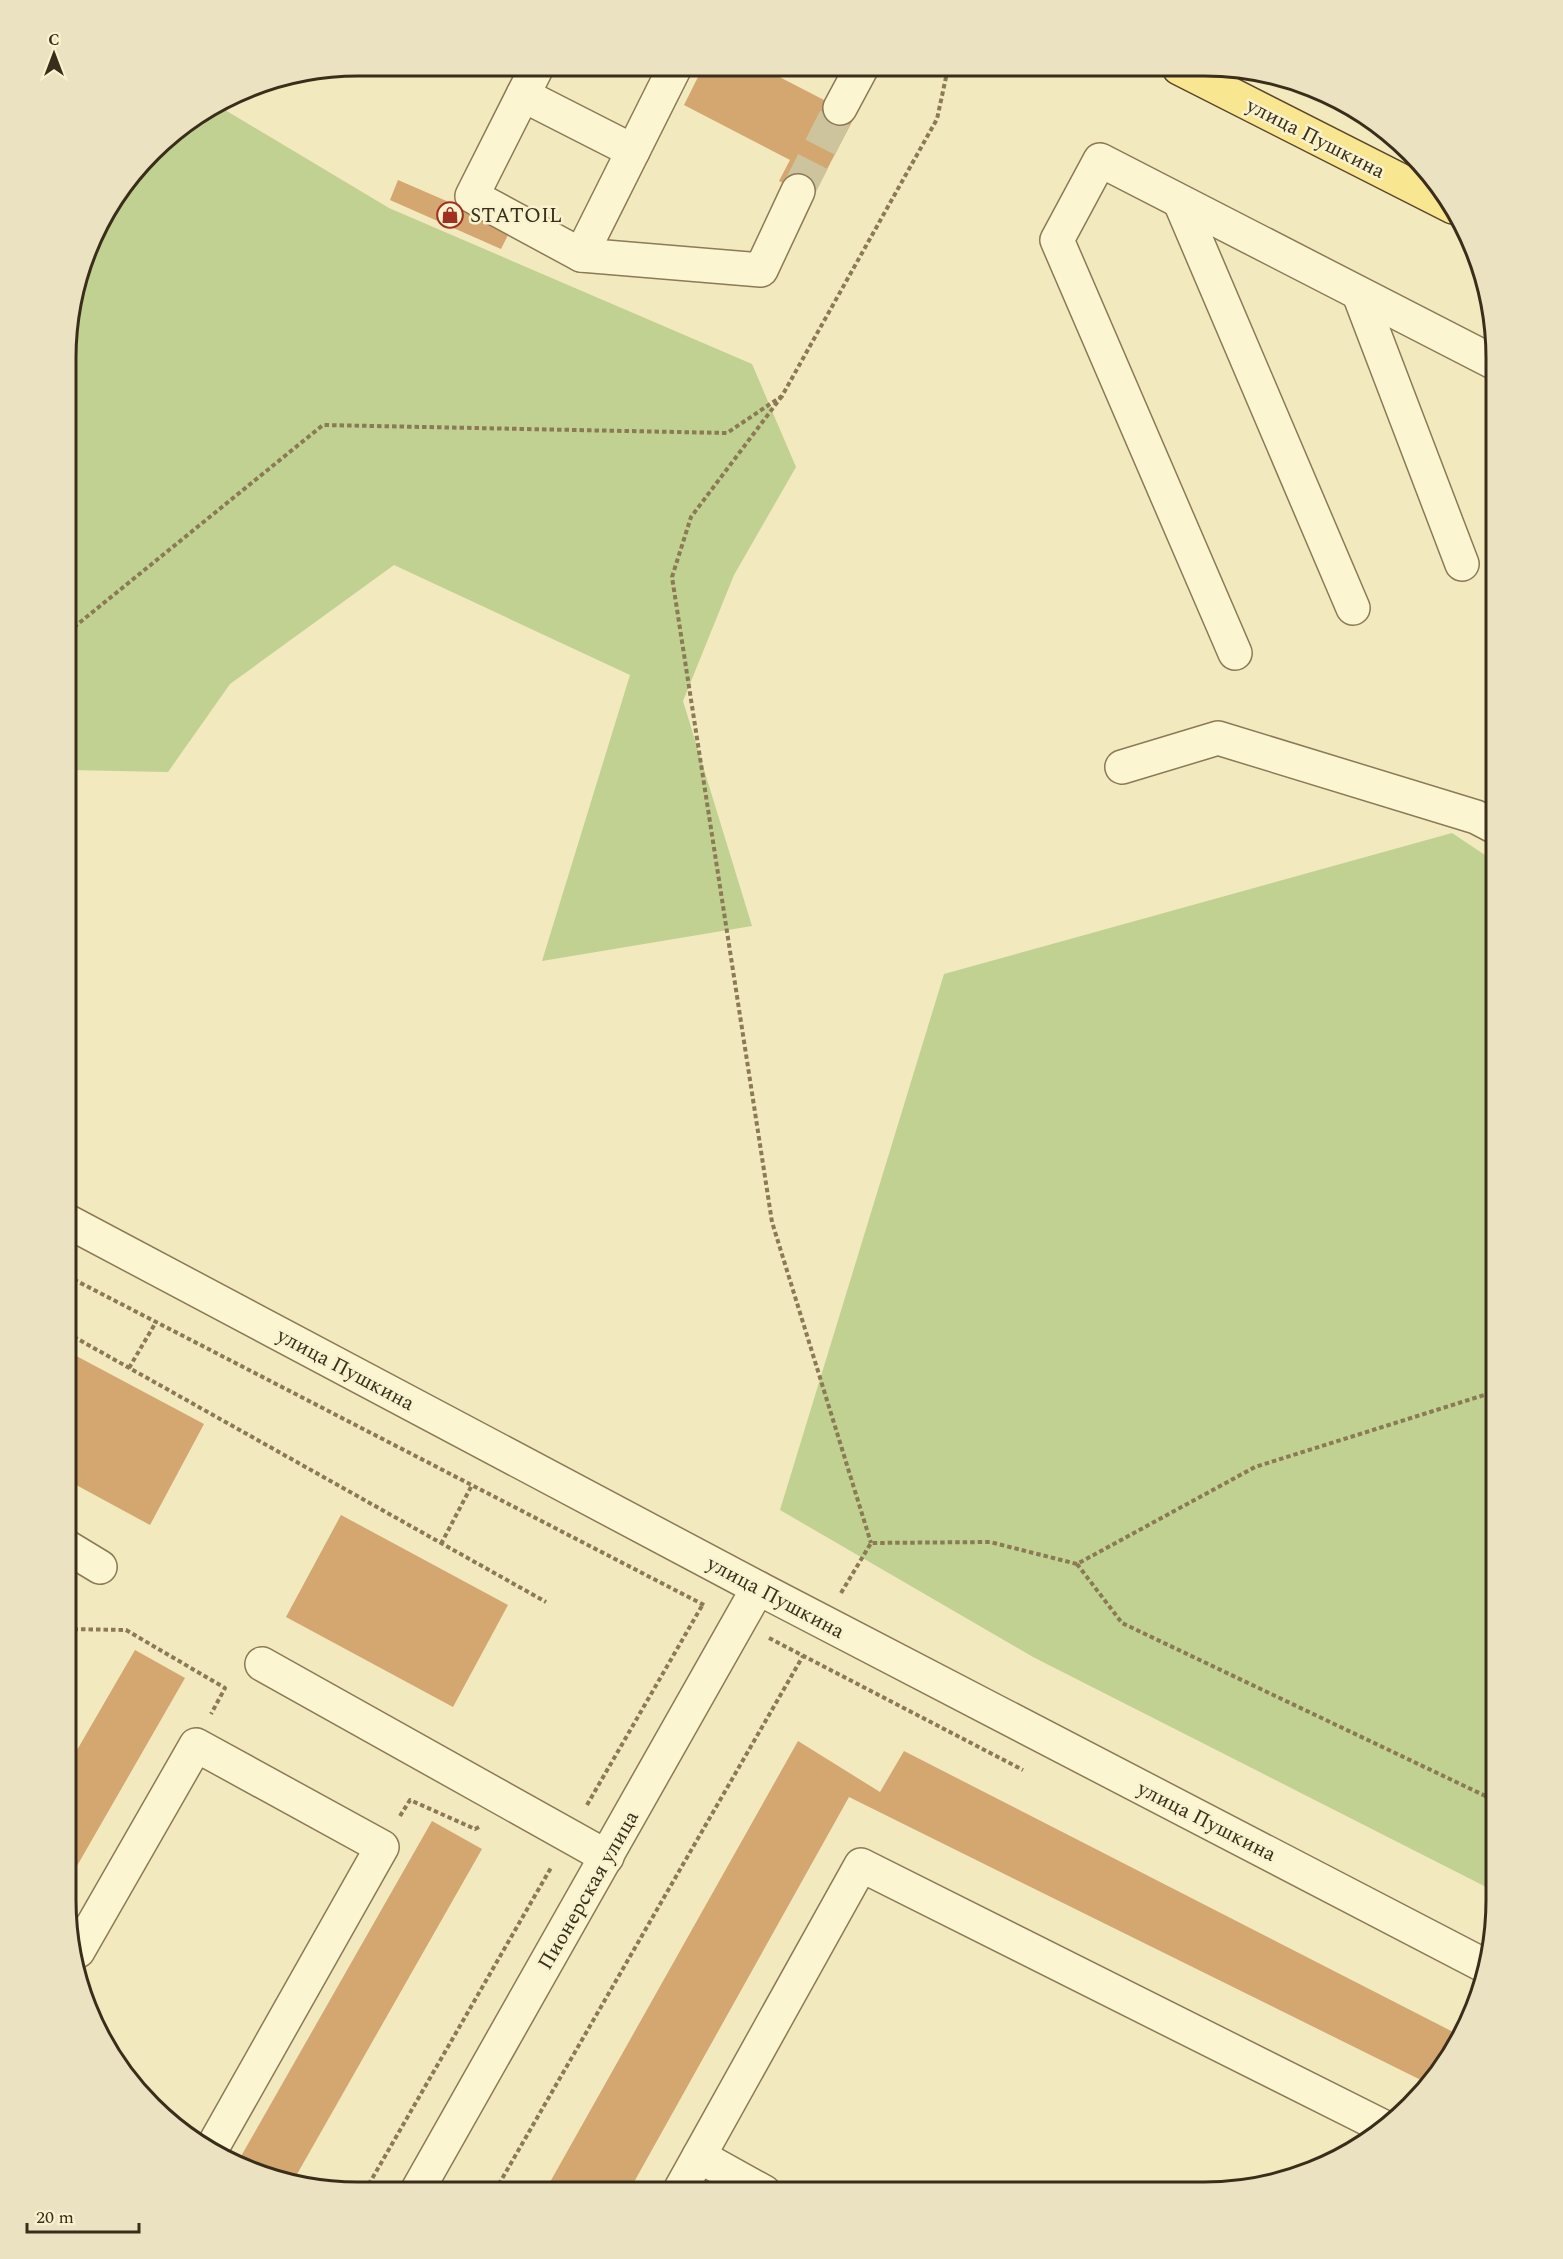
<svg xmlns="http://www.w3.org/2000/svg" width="1563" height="2259" font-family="Spectral,serif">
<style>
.green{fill:#c1d191}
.building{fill:#d4a670}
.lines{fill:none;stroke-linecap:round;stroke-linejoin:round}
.minor-tunnel{stroke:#cdc49d;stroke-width:33;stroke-dasharray:33 16;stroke-linecap:butt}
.minor-casing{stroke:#8c7955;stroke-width:36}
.major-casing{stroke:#59462a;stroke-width:36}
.path{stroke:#8c7955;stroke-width:4;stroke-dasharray:4.5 3;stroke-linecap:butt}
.minor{stroke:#fcf5d2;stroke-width:33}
.major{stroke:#f9e691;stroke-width:33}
.labels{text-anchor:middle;stroke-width:5;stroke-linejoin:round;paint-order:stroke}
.street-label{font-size:21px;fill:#3a2e1b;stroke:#f9f2ce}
.poi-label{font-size:21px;fill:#3a2e1b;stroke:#f9f2ce;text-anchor:start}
.rim{fill:none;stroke:#3a2e1b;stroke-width:3}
</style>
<rect width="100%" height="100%" fill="#f2e9be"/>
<g class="green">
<path d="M220,107L389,208L752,364L796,467L734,575L683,701L752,926L542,961L630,675L394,565L230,684L168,772L68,770L69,320L105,213L166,138Z"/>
<path d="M1452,833L1497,863L1496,1892L1033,1657L780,1510L944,974Z"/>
</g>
<g class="building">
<path d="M703,67H760L855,116L812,198L779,181L790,160L684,105Z"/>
<path d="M398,180L511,229L501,249L390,200Z"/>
<path d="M67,1351L204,1424L150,1525L67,1480Z"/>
<path d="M341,1515L508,1605L453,1707L286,1617Z"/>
<path d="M135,1650L185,1678L66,1885V1769Z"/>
<path d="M798,1741L880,1792L904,1751L1461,2036L1448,2063L1429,2084L849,1797L629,2191H545Z"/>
<path d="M432,1821L482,1849L292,2183L247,2171L236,2165Z"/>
</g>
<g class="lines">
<path class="minor-tunnel" d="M798,191L840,108"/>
<g class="minor-casing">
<g id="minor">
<path d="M537,67L472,196L581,255L761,270L798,191"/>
<path d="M523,95L633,151"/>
<path d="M840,108L862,67"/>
<path d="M1180,202L1353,608"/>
<path d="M581,255L675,67"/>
<path d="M1359,294L1462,564"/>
<path d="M1235,653L1057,240L1100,160L1497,364"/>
<path d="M1122,767L1218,738L1476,817L1497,828"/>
<path d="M67,1221L758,1588L1487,1967"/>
<path d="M67,1547L100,1567"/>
<path d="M262,1664L607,1857"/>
<path d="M78,1951L196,1745L382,1847L211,2150"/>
<path d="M699,2156L764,2192"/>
<path d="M417,2191L758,1588"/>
<path d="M679,2192L861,1865L1386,2128"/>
</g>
</g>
<g class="major-casing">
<path id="major" d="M1179,68L1453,207"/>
</g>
<g class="path">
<path d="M782,396L691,517L672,577L772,1222L871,1543"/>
<path d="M68,632L323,425L727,433L782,396L937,119L948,68"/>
<path d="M67,1276L706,1606"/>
<path d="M67,1333L546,1602"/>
<path d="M129,1368L156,1322"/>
<path d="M441,1544L472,1485"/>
<path d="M1077,1564L1122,1623L1496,1801"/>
<path d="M841,1593L871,1543L990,1542L1077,1564L1255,1467L1497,1391"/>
<path d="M66,1629L126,1630L225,1688L211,1714"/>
<path d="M769,1638L1023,1770"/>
<path d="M587,1805L703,1604"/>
<path d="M400,1816L410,1800L475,1829L479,1827"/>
<path d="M365,2191L552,1866"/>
<path d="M495,2191L803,1656"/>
</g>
<use href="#minor" class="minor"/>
<use href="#major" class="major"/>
</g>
<defs>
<g id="shop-ring" transform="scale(1.35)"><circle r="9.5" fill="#f9f2ce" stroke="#a02f1f" stroke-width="1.5"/><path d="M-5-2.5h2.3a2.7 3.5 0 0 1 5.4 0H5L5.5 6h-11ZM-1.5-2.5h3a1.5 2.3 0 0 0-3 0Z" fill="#a02f1f"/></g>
</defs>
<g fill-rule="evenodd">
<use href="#shop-ring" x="450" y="215"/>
</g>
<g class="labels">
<g class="street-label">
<text transform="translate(1316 138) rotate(27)" y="7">улица Пушкина</text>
<text transform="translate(346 1369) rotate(28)" y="7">улица Пушкина</text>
<text transform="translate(776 1597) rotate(28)" y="7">улица Пушкина</text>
<text transform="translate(1207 1821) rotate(27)" y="7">улица Пушкина</text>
<text transform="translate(588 1890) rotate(-60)" y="7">Пионерская улица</text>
</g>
<g class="poi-label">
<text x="470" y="222">STATOIL</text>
</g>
</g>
<path d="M0 0H1563V2259H0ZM358 76H1204A282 282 0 0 1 1486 358V1900A282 282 0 0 1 1204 2182H358A282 282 0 0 1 76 1900V358A282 282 0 0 1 358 76Z" fill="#eae2c0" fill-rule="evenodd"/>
<path class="rim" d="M358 76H1204A282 282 0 0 1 1486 358V1900A282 282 0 0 1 1204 2182H358A282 282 0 0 1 76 1900V358A282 282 0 0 1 358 76Z"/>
<g transform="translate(54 54)" stroke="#f9f2ce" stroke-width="4.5" paint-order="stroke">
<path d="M0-4.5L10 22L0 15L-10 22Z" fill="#3a2e1b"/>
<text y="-9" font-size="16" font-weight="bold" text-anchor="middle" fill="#3a2e1b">С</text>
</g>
<path d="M27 2223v9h112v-9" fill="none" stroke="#3a2e1b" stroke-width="3"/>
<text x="36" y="2223" font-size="18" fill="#3a2e1b" stroke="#f9f2ce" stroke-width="4.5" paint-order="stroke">20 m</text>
</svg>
